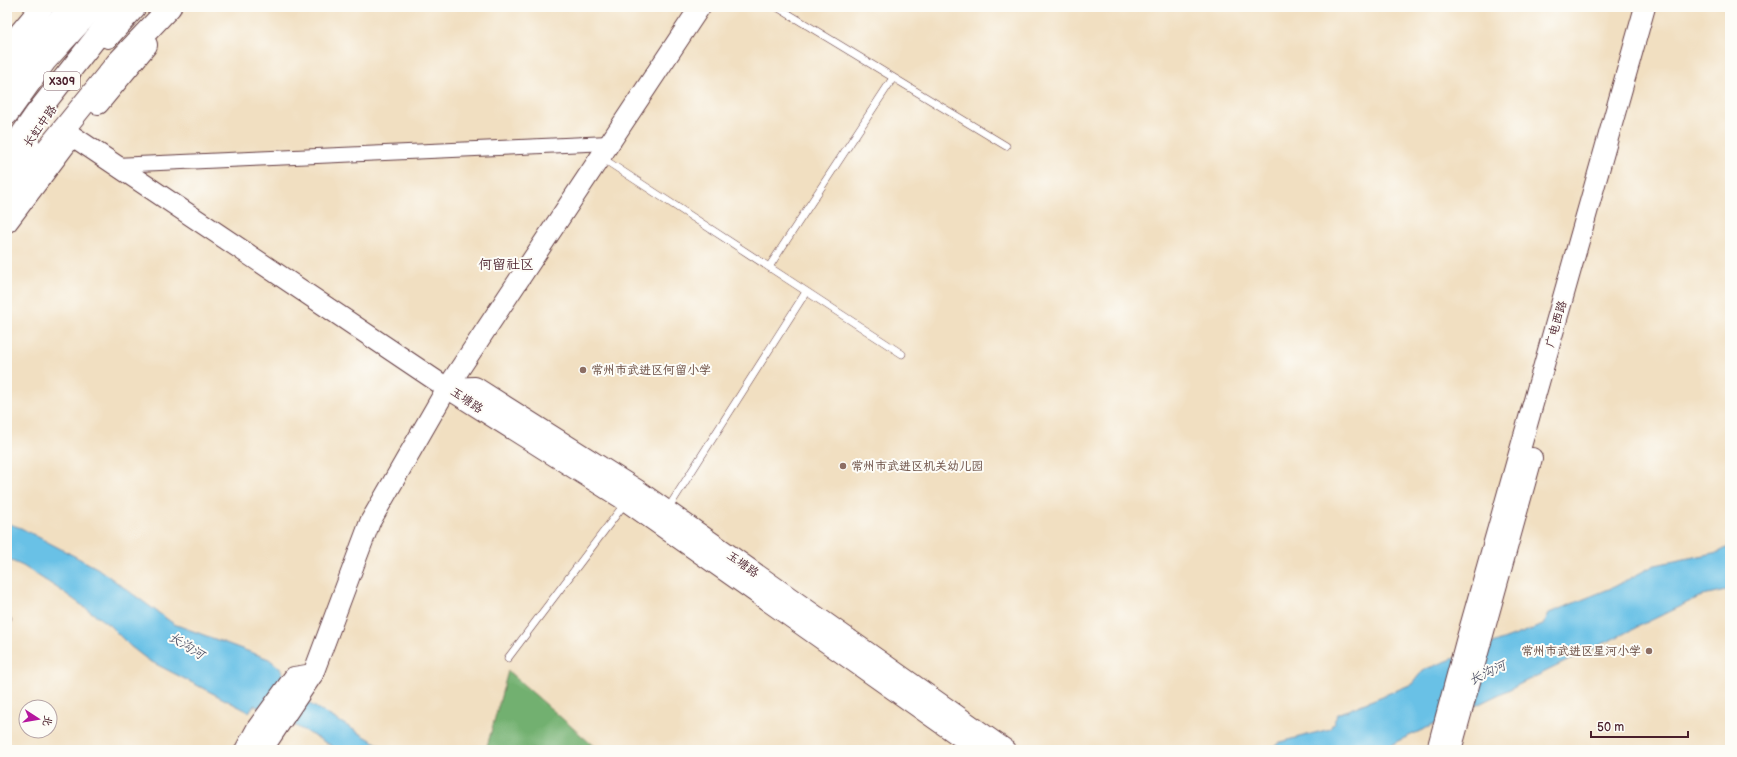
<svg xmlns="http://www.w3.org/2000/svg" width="1737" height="757" font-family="'Balsamiq Sans','LXGW WenKai TC',sans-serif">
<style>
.forest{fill:#72b070;stroke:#5e684e}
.water{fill:#69c1e6;stroke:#5a7088}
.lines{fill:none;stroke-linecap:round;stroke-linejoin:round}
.lane-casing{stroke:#633c42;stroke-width:8}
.street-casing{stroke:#633c42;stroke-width:16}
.secondary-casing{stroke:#633c42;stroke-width:22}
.primary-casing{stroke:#633c42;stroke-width:24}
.highway-casing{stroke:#633c42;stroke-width:24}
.lane{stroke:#fff;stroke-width:7}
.street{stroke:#fff;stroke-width:14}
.secondary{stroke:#fff;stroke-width:20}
.primary{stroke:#fff;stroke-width:22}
.highway{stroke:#fff;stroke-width:22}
.education-dot{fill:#8d6e63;stroke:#fdfcf7;stroke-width:1.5}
.labels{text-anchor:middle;stroke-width:4;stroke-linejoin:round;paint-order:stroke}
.shield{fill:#fdfcf7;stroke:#806168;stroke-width:1}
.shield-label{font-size:11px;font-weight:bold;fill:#4a1f2b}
.street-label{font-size:12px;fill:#4a1f2b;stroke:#fdfcf7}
.education-label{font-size:12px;font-weight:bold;fill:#785e54;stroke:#fdfcf7;text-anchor:start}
.water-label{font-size:13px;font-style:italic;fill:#55586c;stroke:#fdfcf7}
.quarter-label{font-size:14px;fill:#4a1f2b;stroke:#fdfcf7}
</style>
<rect width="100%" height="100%" fill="#fdfcf7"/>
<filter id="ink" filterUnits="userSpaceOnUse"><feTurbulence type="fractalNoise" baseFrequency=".025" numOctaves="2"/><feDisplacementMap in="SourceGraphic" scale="8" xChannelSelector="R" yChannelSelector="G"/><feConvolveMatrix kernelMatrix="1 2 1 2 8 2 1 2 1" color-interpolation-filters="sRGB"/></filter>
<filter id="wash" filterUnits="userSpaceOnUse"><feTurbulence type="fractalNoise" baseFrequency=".012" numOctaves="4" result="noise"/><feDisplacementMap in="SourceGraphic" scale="16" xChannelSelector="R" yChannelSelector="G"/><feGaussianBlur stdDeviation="0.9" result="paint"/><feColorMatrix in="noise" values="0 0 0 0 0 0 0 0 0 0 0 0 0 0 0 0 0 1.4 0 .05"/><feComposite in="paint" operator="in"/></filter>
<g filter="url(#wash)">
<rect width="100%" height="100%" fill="#f1dfc1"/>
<path class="forest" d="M508,671L598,750H486Z"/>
<g class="water">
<path d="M7,523L21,528L97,568L174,624L269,659L280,668L283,675L276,684L388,750H339L294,725L254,705L249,712L148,660L130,646L109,625L62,591L23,566L7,559Z"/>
<path d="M1730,546V590L1699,597L1477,705L1398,741L1383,750H1270L1280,742L1330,729L1338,714L1412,684L1423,670L1543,625L1549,613L1614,587L1655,565L1719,552Z"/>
</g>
</g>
<g filter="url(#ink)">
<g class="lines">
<g class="lane-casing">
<g id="lane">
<path d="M777,7L1006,146"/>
<path d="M602,158L902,354"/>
<path d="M769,267L893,78"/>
<path d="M667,510L806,292"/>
<path d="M7,619L8,618"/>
<path d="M508,658L626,502"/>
</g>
</g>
<g class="street-casing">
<path id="street" d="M115,165L609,143"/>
</g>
<g class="secondary-casing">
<g id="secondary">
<path d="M71,135L447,388L626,501L979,750"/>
<path d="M447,388L475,387L636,489L1006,750"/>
<path d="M245,750L257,728L294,677L313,674L370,522L447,388L700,7"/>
<path d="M262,750L313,674"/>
<path d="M1437,750L1466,641L1645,7"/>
<path d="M1451,750L1532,458"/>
</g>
</g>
<g class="primary-casing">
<g id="primary">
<path d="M108,37L135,7"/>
<path d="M7,49L42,7"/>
<path d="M98,103L146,45"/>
<path d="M7,172L28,142"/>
<path d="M7,221L71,136"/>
</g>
</g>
<g class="highway-casing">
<g id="highway">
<path d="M7,82L23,60L71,7"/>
<path d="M7,114L45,61L94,7"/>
<path d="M7,156L36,114L120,7"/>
<path d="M7,204L28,173L117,63L170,7"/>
</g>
</g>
<use href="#lane" class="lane"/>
<use href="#street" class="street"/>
<use href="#secondary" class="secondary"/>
<use href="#primary" class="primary"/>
<use href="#highway" class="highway"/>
</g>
</g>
<g class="education-dot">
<circle cx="583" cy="370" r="4"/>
<circle cx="843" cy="466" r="4"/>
<circle cx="1649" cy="651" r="4"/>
</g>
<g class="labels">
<rect class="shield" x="44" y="72" width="36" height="18" rx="3"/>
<g class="shield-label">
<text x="62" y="85">X309</text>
</g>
<g class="street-label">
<text transform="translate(40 126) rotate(-55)" y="4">长虹中路</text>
<text transform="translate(1556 324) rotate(-74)" y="4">广电西路</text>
<text transform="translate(467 400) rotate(34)" y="4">玉塘路</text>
<text transform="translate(743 564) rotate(35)" y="4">玉塘路</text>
</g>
<g class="education-label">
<text x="591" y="374">常州市武进区何留小学</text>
<text x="851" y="470">常州市武进区机关幼儿园</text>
<text x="1641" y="655" text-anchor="end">常州市武进区星河小学</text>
</g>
<g class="water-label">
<text transform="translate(187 645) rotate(32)" y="5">长沟河</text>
<text transform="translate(1487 672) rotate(-25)" y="5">长沟河</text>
</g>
<g class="quarter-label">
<text x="506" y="269">何留社区</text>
</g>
</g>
<rect width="1737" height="757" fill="none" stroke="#fdfcf7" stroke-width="24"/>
<g transform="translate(38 719) rotate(102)"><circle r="19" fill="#fdfcf7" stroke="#b5a4a5"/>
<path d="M0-3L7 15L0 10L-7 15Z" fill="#b5179e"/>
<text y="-6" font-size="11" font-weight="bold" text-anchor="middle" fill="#4a1f2b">北</text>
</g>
<path d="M1591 731v6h97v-6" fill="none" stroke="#4a1f2b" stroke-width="2"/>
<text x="1597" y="731" font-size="12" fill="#4a1f2b" stroke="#fdfcf7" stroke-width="3" paint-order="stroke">50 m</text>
</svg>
